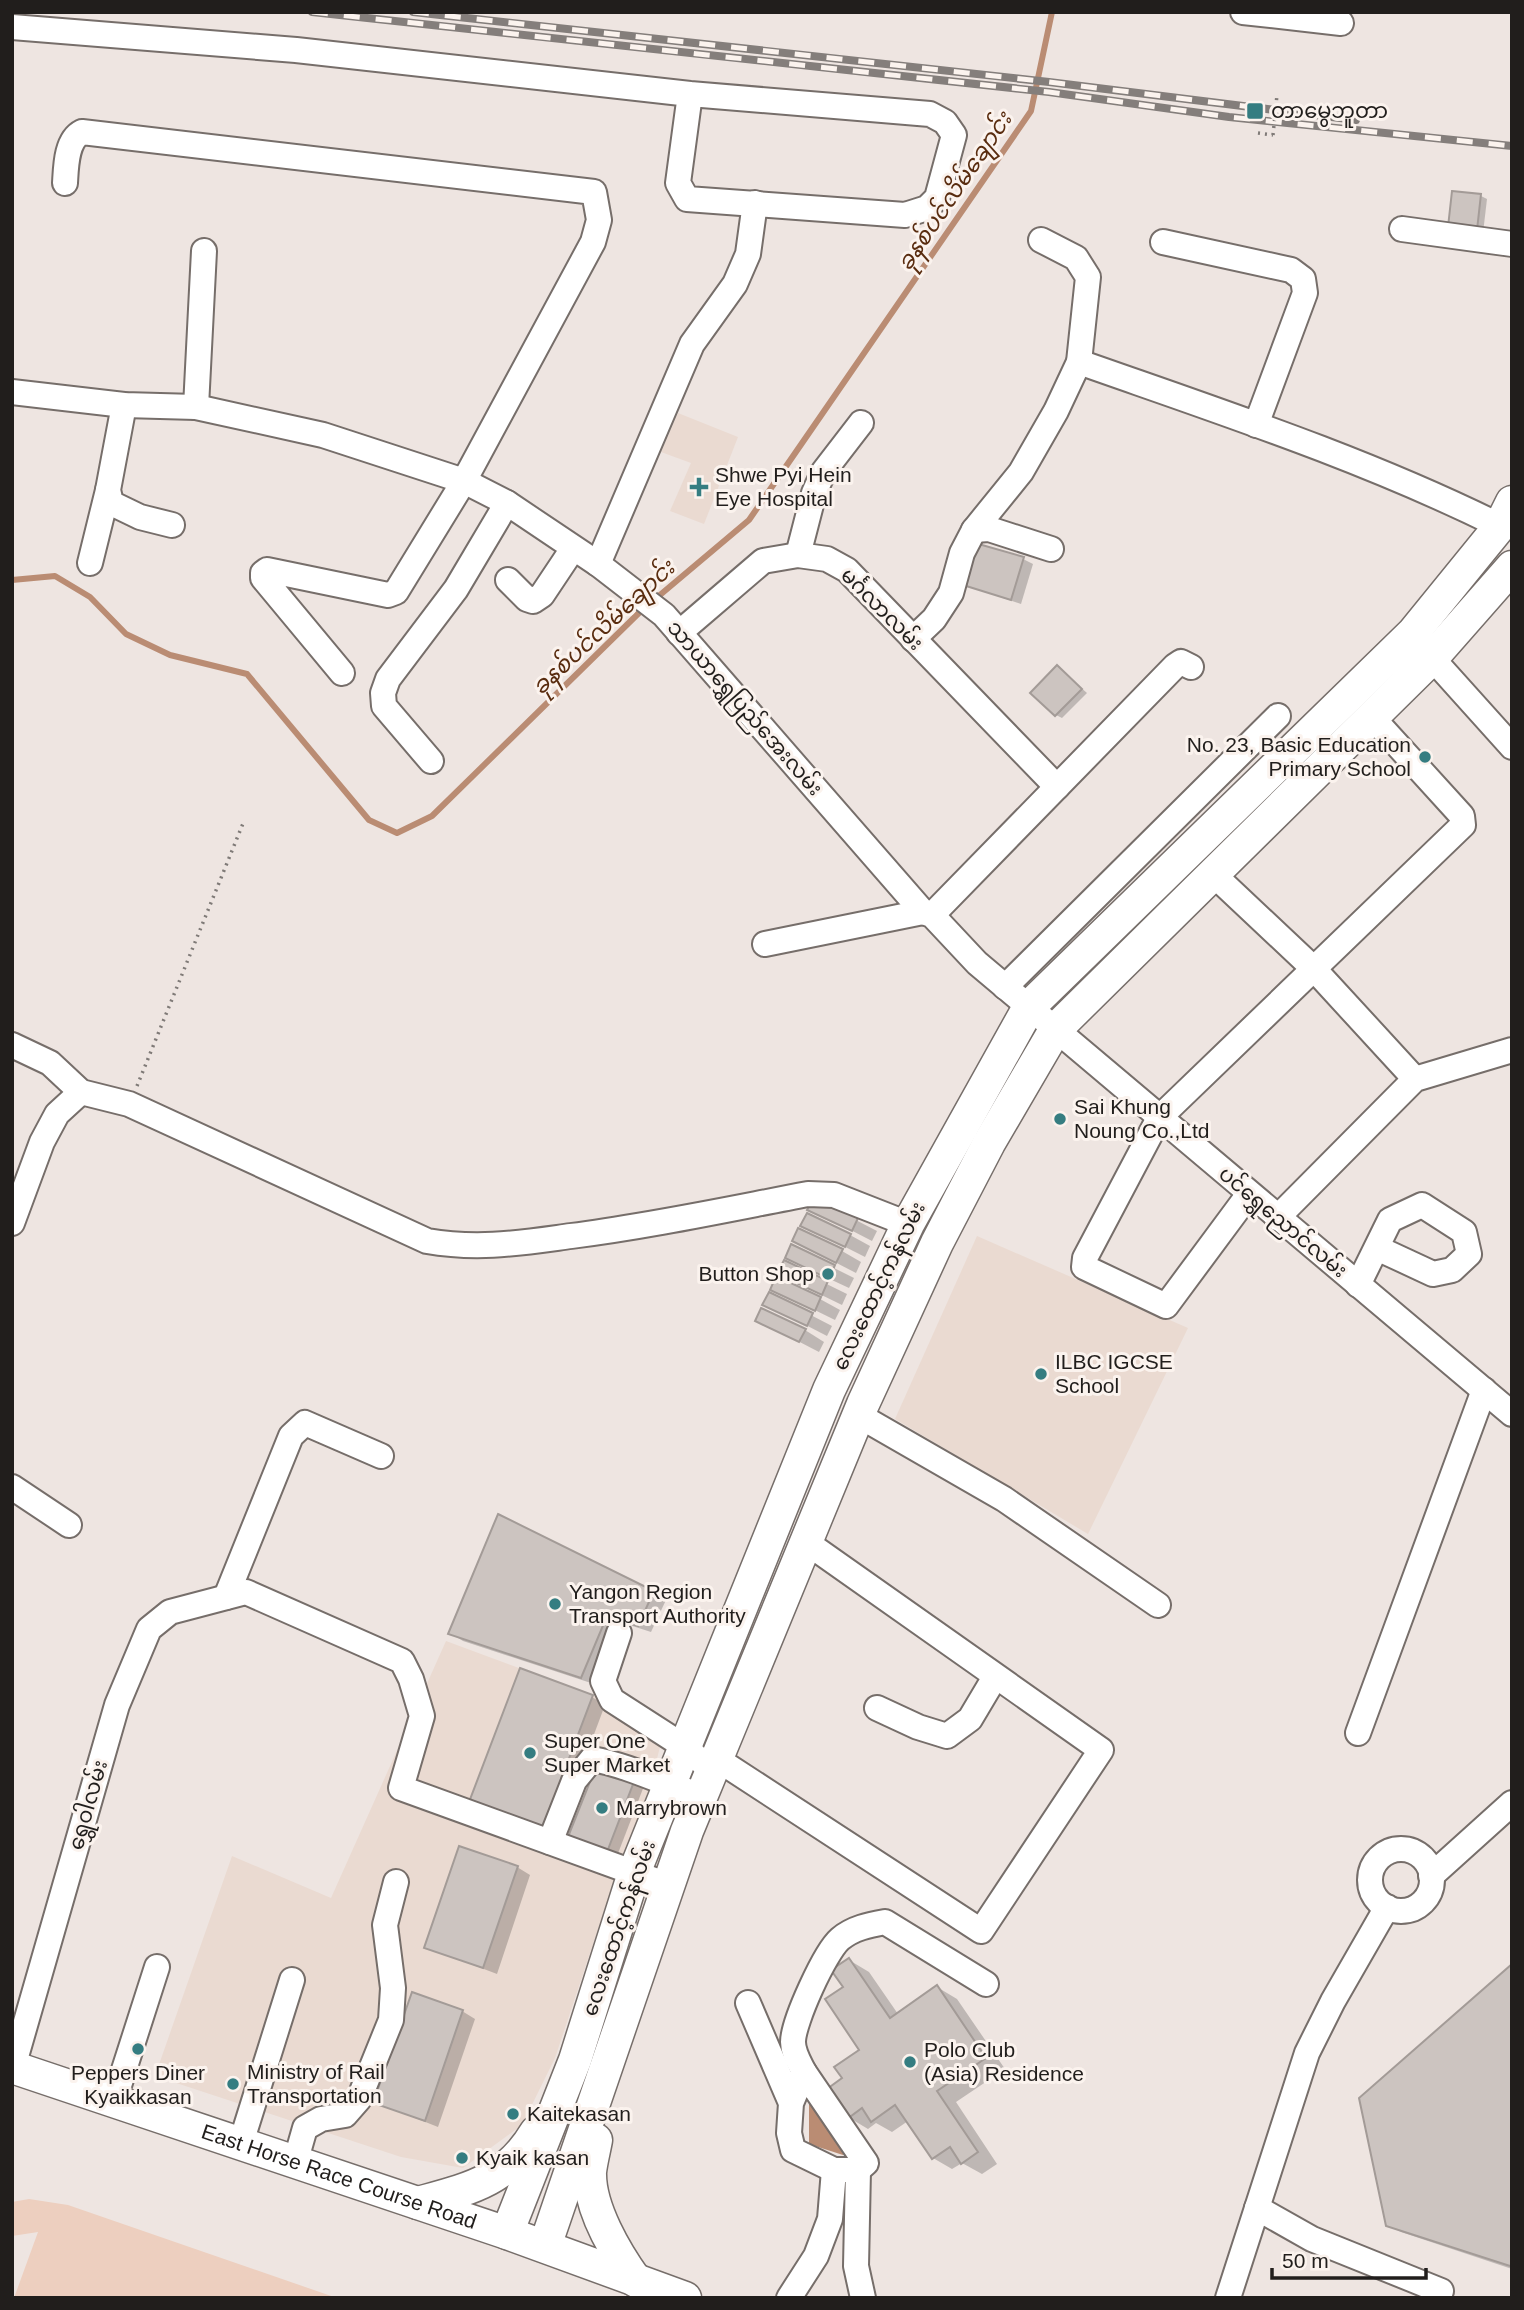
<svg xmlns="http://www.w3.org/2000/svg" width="1524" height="2310" font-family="Arial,'Noto Sans Myanmar',sans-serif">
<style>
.built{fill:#eadad1}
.green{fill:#edcfbf}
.water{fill:#ba8c73}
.shadow{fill:#0003}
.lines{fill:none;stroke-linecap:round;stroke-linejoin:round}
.stream{stroke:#ba8c73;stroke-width:6}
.building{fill:#ccc4c0;stroke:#a39b97;stroke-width:2}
.minor-casing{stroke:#766e6a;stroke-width:28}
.major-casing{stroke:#766e6a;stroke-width:35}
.path{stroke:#7f7a77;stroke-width:3.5;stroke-dasharray:2 5;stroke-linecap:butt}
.minor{stroke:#fff;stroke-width:24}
.major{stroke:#fff;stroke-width:32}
.rail-casing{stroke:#847e7b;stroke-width:8}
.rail{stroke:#fbf3ee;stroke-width:5;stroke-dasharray:16;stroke-linecap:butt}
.path-bridge{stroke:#7f7a77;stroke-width:3.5;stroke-dasharray:2 5;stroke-linecap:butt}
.poi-dot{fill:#357d81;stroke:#fbf3ee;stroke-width:2.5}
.labels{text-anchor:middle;stroke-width:6;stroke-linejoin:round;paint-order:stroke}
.poi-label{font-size:21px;fill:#211e1c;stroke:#fbf3ee;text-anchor:start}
.street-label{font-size:21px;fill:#211e1c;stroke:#fbf3ee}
.water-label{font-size:23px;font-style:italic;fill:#592c0f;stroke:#fbf3ee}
</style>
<rect width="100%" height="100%" fill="#eee5e1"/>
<g class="built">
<path d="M678,413L738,437L704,524L670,511L691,463L661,452Z"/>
<path d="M977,1236L1188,1328L1088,1534L895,1419Z"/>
<path d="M446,1641L602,1699L660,1747L643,1812L619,1866L555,2058L522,2125L463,2168L401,2157L155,2076L232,1856L331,1898Z"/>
</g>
<path class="green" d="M29,2199L68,2205L337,2298H14L38,2232L12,2236V2202Z"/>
<path class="water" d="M809,2103H815L846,2150L843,2155L809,2144Z"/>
<g class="shadow">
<path d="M1481,196L1487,199L1483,233L1456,230Z"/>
<path d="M1023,559L1033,564L1021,604L965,585Z"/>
<path d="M1057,667L1087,693L1062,718L1056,715Z"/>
<path d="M815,1199L877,1231L872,1241L810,1209Z"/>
<path d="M802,1225L850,1235L870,1246L865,1257Z"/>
<path d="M794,1241L842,1251L861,1262L856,1273Z"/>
<path d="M792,1247L854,1278L849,1288L806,1268Z"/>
<path d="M784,1263L847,1294L842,1305L799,1284Z"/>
<path d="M772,1289L820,1299L840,1310L835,1320Z"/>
<path d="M770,1294L832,1326L827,1336L765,1304Z"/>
<path d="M757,1320L805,1330L824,1342L819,1352Z"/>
<path d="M499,1517L666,1600L651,1632L620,1622L594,1684L463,1641L450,1633Z"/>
<path d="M592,1697L605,1705L553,1844L469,1810Z"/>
<path d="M598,1766L644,1786L617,1856L580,1842Z"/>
<path d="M517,1867L530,1875L497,1974L426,1947Z"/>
<path d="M849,1960L869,1972L898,2014L937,1987L957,1999L1005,2069L956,2102L997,2164L982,2174L962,2163L952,2169L933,2158L908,2121L892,2132L876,2123L868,2129L848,2117L844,2079L862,2051L845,1988Z"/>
<path d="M1512,1966V2269L1401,2232L1388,2225Z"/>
<path d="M462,2011L475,2019L438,2127L375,2102Z"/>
</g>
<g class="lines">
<g class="stream">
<path d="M12,580L55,576L90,597L126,634L170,655L247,674L369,820L397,833L432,816L645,607"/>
<path d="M654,600L749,520L1031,111L1052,12"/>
</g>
</g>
<g class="building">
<path d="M1452,191L1481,194L1477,230L1448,227Z"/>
<path d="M975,543L1024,557L1011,600L963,585Z"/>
<path d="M1057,665L1082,689L1055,716L1030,693Z"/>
<path d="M814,1197L858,1218L852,1231L807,1210Z"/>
<path d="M807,1213L851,1234L845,1247L800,1226Z"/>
<path d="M798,1228L843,1249L836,1263L792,1241Z"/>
<path d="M791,1244L835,1265L829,1279L785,1258Z"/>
<path d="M784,1260L828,1281L822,1295L777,1274Z"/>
<path d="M776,1276L821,1297L815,1311L770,1290Z"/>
<path d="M769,1292L813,1313L807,1326L762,1305Z"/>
<path d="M761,1308L806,1329L799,1342L755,1321Z"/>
<path d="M498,1514L654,1591L638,1626L607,1616L581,1678L448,1634Z"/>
<path d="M520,1668L593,1695L539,1838L466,1810Z"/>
<path d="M597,1764L635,1779L607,1852L568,1837Z"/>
<path d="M459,1846L518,1866L483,1968L424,1948Z"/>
<path d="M849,1958L890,2018L937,1985L986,2058L937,2091L978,2152L961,2164L950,2147L932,2159L895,2105L871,2122L862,2108L847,2119L827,2089L842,2078L834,2067L859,2050L825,1999L843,1987L831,1970Z"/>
<path d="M1512,1964V2265L1510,2266L1386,2226L1359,2098Z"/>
<path d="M412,1992L463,2010L425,2121L373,2103Z"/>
</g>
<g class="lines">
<g class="minor-casing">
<g id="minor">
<path d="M1243,12L1341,23"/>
<path d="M12,27L296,50L690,94L930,114L945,122L954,135L937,198L927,208L905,215L687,199L678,183L690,94"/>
<path d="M65,183C66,167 66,140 82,132L594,192L599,220L593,242L464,481L396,592L388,595L267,570L263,573V578L342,673"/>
<path d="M1402,229L1512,244"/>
<path d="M1163,242L1291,270L1303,279L1305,293L1256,425"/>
<path d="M1079,362C1221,412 1365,459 1500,526"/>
<path d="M12,392L124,405L196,407L323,435L464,481L507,503L598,564L664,615L923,912L932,915L977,963L1512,1414"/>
<path d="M124,405L108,490L111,503L140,517L172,525"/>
<path d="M196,407L204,251"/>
<path d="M974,530L989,529L1051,549"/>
<path d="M798,555L814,493L824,471L861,423"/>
<path d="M90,563L108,490"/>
<path d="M598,564L692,344L735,284L748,254L755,203"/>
<path d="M508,580L527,599L533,601L542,595L572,550"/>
<path d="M679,633L763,561L798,555L827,559L847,570L1057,787"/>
<path d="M913,639L934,619L951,593L962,553L974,530L1021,472L1056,411L1079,362L1088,277L1076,258L1041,240"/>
<path d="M1432,658L1512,747"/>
<path d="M431,761L384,706L383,693L388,679L456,589L507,503"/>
<path d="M1212,873L1314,969L1415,1079"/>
<path d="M932,915L1175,666L1181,662L1191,667"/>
<path d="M765,944L923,912"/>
<path d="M1005,987L1278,716"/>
<path d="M12,1045L50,1063L81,1092L129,1104L427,1241C479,1250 519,1243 571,1236C650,1226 729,1209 808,1194L834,1195L908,1224"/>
<path d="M1249,1194L1166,1306L1084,1267L1085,1258L1159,1118L1463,825L1462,816L1372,717"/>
<path d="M1277,1218L1415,1079L1512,1050"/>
<path d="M12,1223L42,1142L57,1114L81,1092"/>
<path d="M1358,1285L1390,1220L1422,1205L1464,1232L1469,1254L1452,1270L1433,1274L1377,1248"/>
<path d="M858,1415L1004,1499L1158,1605"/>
<path d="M12,1487L69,1525"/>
<path d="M226,1597L291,1436L305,1423L381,1456"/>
<path d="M619,1633L603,1681L612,1700L685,1747L712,1771"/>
<path d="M877,1708L918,1727L947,1736L970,1719L995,1677"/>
<path d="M1358,1733L1484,1390"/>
<path d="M717,1759L981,1931L1101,1750L806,1542"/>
<path d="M550,1842L574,1781L592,1759C631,1766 664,1784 702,1796"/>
<circle cx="1401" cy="1880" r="31"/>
<path d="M1431,1876L1512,1803"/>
<path d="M748,2003L791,2103L789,2133L793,2150L834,2170H858L866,2163L804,2072L791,2103"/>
<path d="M13,2067L117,1705L149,1629L170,1612L246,1592L402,1661L411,1679L422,1716L401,1788L668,1885"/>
<path d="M804,2072C799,2062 793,2053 793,2042C793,2022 825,1952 840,1939C853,1928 869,1925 885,1922L986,1984"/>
<path d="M114,2101L157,1967"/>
<path d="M240,2146L292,1980"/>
<path d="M295,2163L305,2128L321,2119L345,2115L359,2099L391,2020L393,1988L385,1925L396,1882"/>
<path d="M858,2170L856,2266L863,2298"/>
<path d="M1257,2208L1312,2239L1441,2291"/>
<path d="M789,2298L816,2256L830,2219L834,2170"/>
<path d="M1228,2298L1307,2053L1333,2001L1387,1907"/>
</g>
</g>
<g class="major-casing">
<g id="major">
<path id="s1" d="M12,2067L507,2233L685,2298"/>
<path d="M596,2140C594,2151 591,2162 590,2172C589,2208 616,2253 636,2281"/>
<path d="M418,2203C469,2189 507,2181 536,2132"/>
<path d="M507,2233L575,2060L634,1873L829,1390L908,1224L1029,1007L1413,633L1500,526L1512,502"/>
<path d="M545,2246L687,1831L863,1404L937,1243L989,1143L1055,1030L1432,658L1512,567"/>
</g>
</g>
<g class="path">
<path d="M1258,133L1273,135"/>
<path d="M137,1086L244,821"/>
</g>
<use href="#minor" class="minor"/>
<use href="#major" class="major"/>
<g class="rail-casing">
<g id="rail">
<path d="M312,12L1049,92L1229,117L1512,146"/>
<path d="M413,12L1049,82L1356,120"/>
</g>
</g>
<use href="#rail" class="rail"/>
<path class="path-bridge" d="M1273,135L1277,95"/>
</g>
<g class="poi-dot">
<rect x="1246" y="102" width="18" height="18" rx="3.5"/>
<path d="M695.5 476.5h7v7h7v7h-7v7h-7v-7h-7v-7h7z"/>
<circle cx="1425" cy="757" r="7"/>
<circle cx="1060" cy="1119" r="7"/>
<circle cx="828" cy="1274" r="7"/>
<circle cx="1041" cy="1374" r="7"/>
<circle cx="555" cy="1604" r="7"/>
<circle cx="530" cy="1753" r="7"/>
<circle cx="602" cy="1808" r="7"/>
<circle cx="138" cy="2049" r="7"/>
<circle cx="910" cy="2062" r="7"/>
<circle cx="233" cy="2084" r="7"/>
<circle cx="513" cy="2114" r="7"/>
<circle cx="462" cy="2158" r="7"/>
</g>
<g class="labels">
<g class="poi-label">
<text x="1271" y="118">တာမွေဘူတာ</text>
<text x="715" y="482">Shwe Pyi Hein<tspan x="715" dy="24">Eye Hospital</tspan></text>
<text x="1411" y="752" text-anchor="end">No. 23, Basic Education<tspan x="1411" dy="24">Primary School</tspan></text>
<text x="1074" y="1114">Sai Khung<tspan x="1074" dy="24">Noung Co.,Ltd</tspan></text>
<text x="814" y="1281" text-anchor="end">Button Shop</text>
<text x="1055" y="1369">ILBC IGCSE<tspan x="1055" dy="24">School</tspan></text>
<text x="569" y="1599">Yangon Region<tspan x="569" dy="24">Transport Authority</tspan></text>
<text x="544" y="1748">Super One<tspan x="544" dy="24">Super Market</tspan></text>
<text x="616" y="1815">Marrybrown</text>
<text x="924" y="2057">Polo Club<tspan x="924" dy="24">(Asia) Residence</tspan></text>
<text x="247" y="2079">Ministry of Rail<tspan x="247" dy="24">Transportation</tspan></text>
<text x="138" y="2080" text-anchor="middle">Peppers Diner<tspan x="138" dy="24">Kyaikkasan</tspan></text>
<text x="527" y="2121">Kaitekasan</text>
<text x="476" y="2165">Kyaik kasan</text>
</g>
<g class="street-label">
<text transform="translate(882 609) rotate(45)" y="7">မင်္ဂလာလမ်း</text>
<text transform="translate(745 708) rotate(49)" y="7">သာယာရွှေပြည်အေးလမ်း</text>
<text transform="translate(1283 1222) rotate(40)" y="7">ပင်ရွှေညောင်လမ်း</text>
<text transform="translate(879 1286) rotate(-64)" y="7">လေးထောင့်ကန်လမ်း</text>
<text transform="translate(88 1805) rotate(-74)" y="7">ရွှေဝါလမ်း</text>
<text transform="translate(619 1928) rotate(-71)" y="7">လေးထောင့်ကန်လမ်း</text>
<text dy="7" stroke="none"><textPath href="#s1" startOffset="345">East Horse Race Course Road</textPath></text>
</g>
<g class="water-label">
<text transform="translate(954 191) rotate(-56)" y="8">ခုနစ်ပင်လိမ်ချောင်း</text>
<text transform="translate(603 627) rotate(-43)" y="8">ခုနစ်ပင်လိမ်ချောင်း</text>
</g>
</g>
<rect width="1524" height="2310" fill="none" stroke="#211e1c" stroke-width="28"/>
<path d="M1272 2268v10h154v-10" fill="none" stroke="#211e1c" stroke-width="3.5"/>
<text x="1282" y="2268" font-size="21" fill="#211e1c" stroke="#fbf3ee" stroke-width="5" paint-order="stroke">50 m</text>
</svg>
